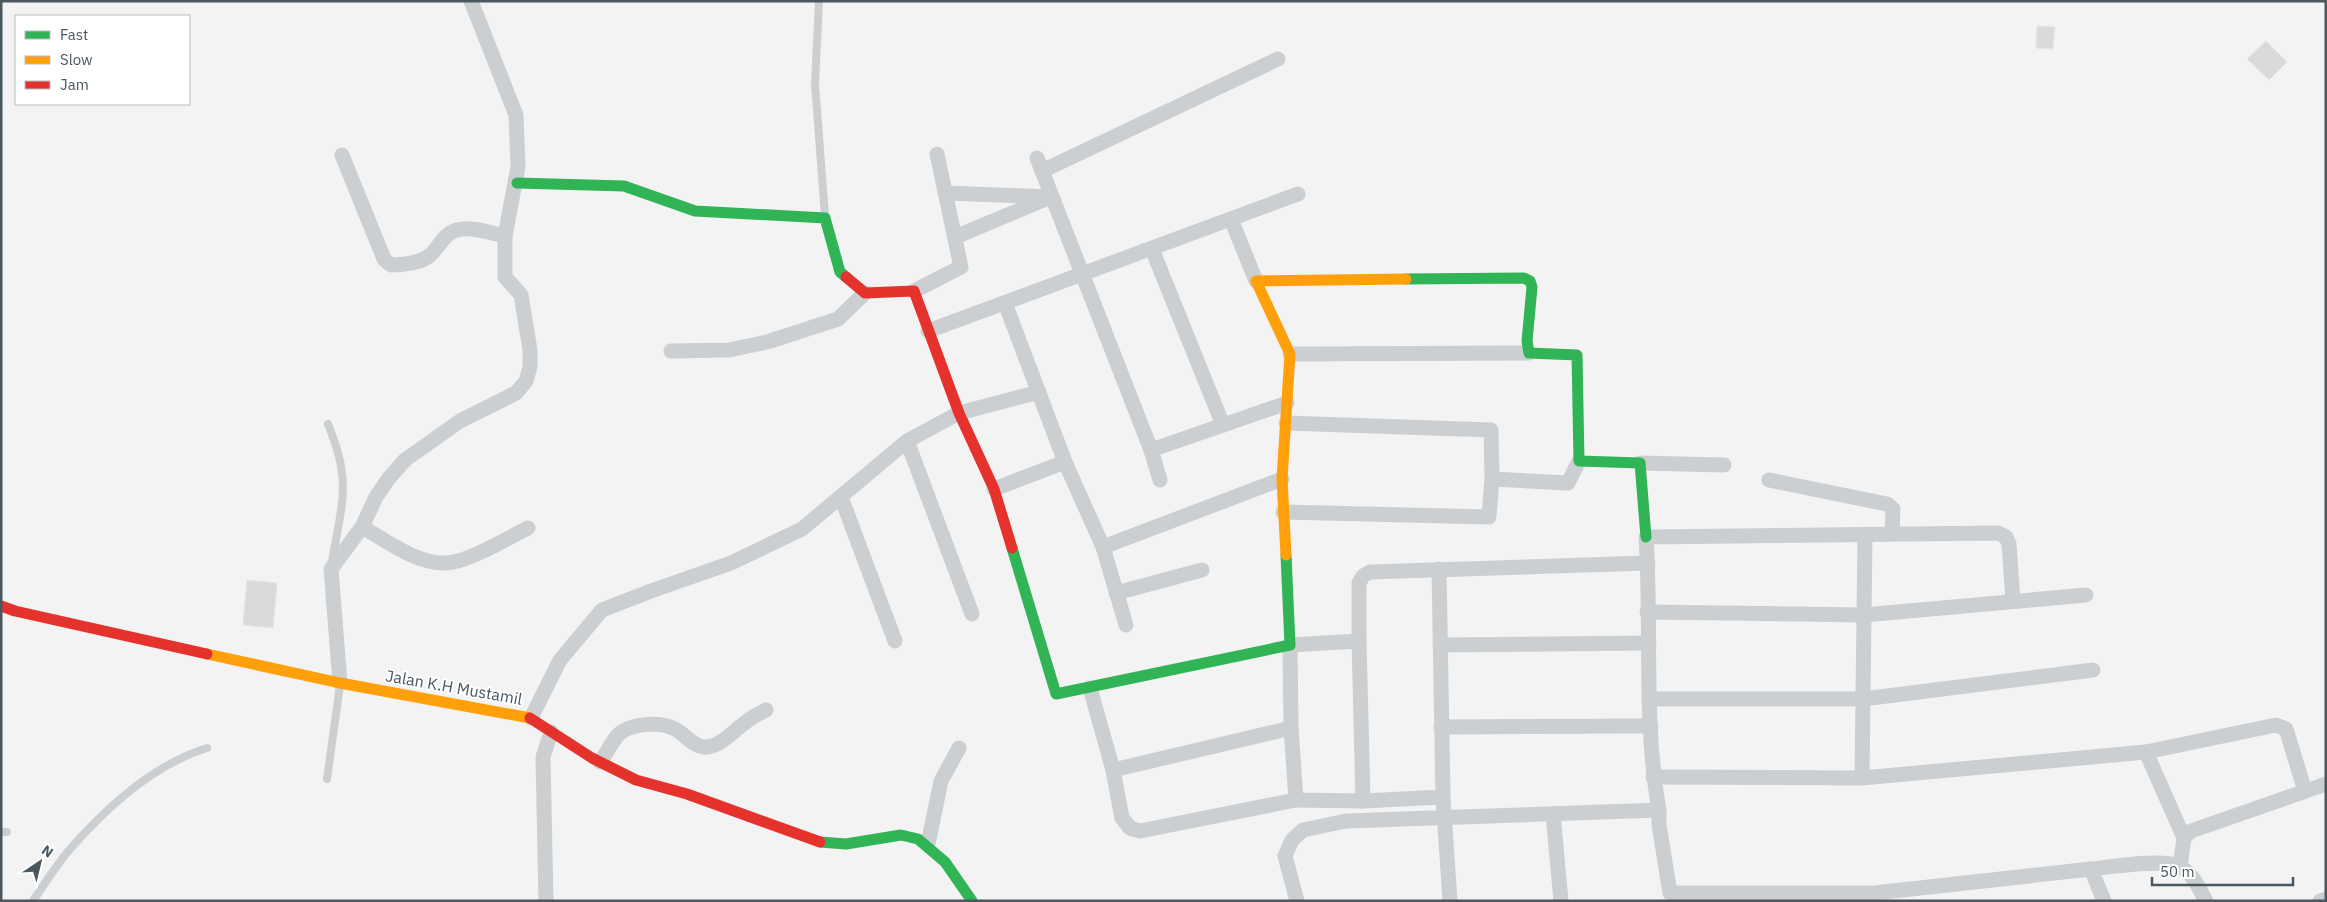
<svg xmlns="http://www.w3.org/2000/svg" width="2327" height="902" font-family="'IBM Plex Sans',sans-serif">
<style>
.building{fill:#d9dbdb;stroke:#e4e5e6}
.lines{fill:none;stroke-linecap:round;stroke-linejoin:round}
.lane{stroke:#cccfd1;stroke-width:8}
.street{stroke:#cccfd1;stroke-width:15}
.fast{stroke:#30b455;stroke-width:11}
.slow{stroke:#ff9f0a;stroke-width:11}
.jam{stroke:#e5322d;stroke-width:11}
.labels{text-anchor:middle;stroke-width:4;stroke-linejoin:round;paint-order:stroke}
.street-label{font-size:16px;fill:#4a575f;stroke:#fff}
</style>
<rect width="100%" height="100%" fill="#f3f3f3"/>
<g class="building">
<path d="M2037,26L2055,27L2053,49L2036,48Z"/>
<path d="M2266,41L2287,62L2269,80L2247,59Z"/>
<path d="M247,580L277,583L273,628L243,625Z"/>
</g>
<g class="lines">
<g class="lane">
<path d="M819,1L815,83L825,216"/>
<path d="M328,424C334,440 340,455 342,473C346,501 336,534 332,562"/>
<path d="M327,779L340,685"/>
<path d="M1,832H7"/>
<path d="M33,901C45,883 57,864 71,848C107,807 155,764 207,748"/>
</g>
<g class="street">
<path d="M342,155L384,259L391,265C402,265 420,263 429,256C438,249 443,235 454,231C469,225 490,233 505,236"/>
<path d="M1037,158L1151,450L1160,480"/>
<path d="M1042,171L1278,59"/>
<path d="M945,193L1052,197"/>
<path d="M1231,219L1256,281"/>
<path d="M955,237L1048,198"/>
<path d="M1152,249L1223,425"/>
<path d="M914,291L961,267L937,154"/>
<path d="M1005,303L1065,462"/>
<path d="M928,331L1298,194"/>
<path d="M671,351L729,350L767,342L838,319L865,293"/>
<path d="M1290,354L1529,353"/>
<path d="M907,441L972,614"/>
<path d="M1151,450L1287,403"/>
<path d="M1640,463L1724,465"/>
<path d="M1492,479L1568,483L1579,461"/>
<path d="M1769,480L1887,504L1893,509L1892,534"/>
<path d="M994,489L1065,462L1103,547L1282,479"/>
<path d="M841,497L895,641"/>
<path d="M1283,512L1489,517L1492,479L1491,430L1286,423"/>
<path d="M362,527C387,541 416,564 446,563C466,563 508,538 528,528"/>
<path d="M1103,547L1126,625"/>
<path d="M1439,569L1443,797L1450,901"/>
<path d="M1116,593L1202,570"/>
<path d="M1647,612L1864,615L2086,595"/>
<path d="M1359,641L1363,801"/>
<path d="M1440,645L1649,643"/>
<path d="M340,683L331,569L362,527L376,497L389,478L405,460L460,421L516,393L526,381L530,367V350L521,295L505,277V236L518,167L516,115L471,1"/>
<path d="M1090,688L1113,770L1122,818L1130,828L1140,831L1296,800"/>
<path d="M1649,699H1863L2093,670"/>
<path d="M531,718L560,660L602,610L651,591L731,563L802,529L907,441L959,413L1039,392"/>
<path d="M1441,727L1651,726"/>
<path d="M600,762C606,754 611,744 617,736C629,723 660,721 675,729C685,734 692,746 704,747C720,748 734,730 746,722C752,717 759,714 766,710"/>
<path d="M1113,770L1291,728"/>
<path d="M1653,777L1862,778L1865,534"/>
<path d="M1862,778L2146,752"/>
<path d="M1443,797L1363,801L1296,800L1291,728L1290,645L1359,641V583L1363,576L1370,572L1648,563"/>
<path d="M1659,810C1643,720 1652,628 1646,537L1998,533L2006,537L2009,544L2013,601"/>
<path d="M1553,814L1561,901"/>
<path d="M2184,838L2146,752L2276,725L2286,729L2305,791"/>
<path d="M2184,838L2191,831L2326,784"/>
<path d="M928,844L941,781L959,748"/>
<path d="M2180,866L2184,838"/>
<path d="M546,901L543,757L551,732"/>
<path d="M1297,901L1285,856L1292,840L1303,830L1346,821L1659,810V825L1670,893H1875L2091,869"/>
<path d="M2104,901L2091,869C2110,867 2165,858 2180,867C2193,873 2199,889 2206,901"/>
<path d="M2320,901L2326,899"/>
</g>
<g class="fast">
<path d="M517,183L624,186L695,211L825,218L840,272L846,277"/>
<path d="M1406,279L1524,278L1530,281L1532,287L1527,341L1529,353L1577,355L1579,461L1640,463L1646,537"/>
<path d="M1012,548L1056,694L1290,645L1286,555"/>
<path d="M820,842L846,844L901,835L918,839L945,862L972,901"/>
</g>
<g class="slow">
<path d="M1286,555L1282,479L1290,354L1256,281L1406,279"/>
<path d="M207,654L340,683L530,718"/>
</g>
<g class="jam">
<path d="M846,277L865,293L914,291L959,413L994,489L1012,548"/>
<path d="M1,606L15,611L207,654"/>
<path d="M530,718L592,758L636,780L687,794L820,842"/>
</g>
</g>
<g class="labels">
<g class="street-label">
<text transform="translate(454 687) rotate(10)" y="6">Jalan K.H Mustamil</text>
</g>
</g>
<rect width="2327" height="902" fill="none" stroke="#4a575f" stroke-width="5"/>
<rect x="15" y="15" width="175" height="90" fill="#ffffff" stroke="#b7bcbf"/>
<rect x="25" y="31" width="25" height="8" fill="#30b455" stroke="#b7bcbf"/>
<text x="60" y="40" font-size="15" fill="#4a575f">Fast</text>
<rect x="25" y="56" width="25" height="8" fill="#ff9f0a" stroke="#b7bcbf"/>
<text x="60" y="65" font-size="15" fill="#4a575f">Slow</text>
<rect x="25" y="81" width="25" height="8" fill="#e5322d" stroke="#b7bcbf"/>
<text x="60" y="90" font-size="15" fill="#4a575f">Jam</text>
<g transform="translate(40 862) rotate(35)" stroke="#ffffff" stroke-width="4" paint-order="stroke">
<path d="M0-4L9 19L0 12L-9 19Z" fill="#4a575f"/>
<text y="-8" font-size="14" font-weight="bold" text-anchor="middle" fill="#4a575f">N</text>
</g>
<path d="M2152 877v8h141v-8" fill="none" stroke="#4a575f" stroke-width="2.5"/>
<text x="2160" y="877" font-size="15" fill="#4a575f" stroke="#ffffff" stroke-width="4" paint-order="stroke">50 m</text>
</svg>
